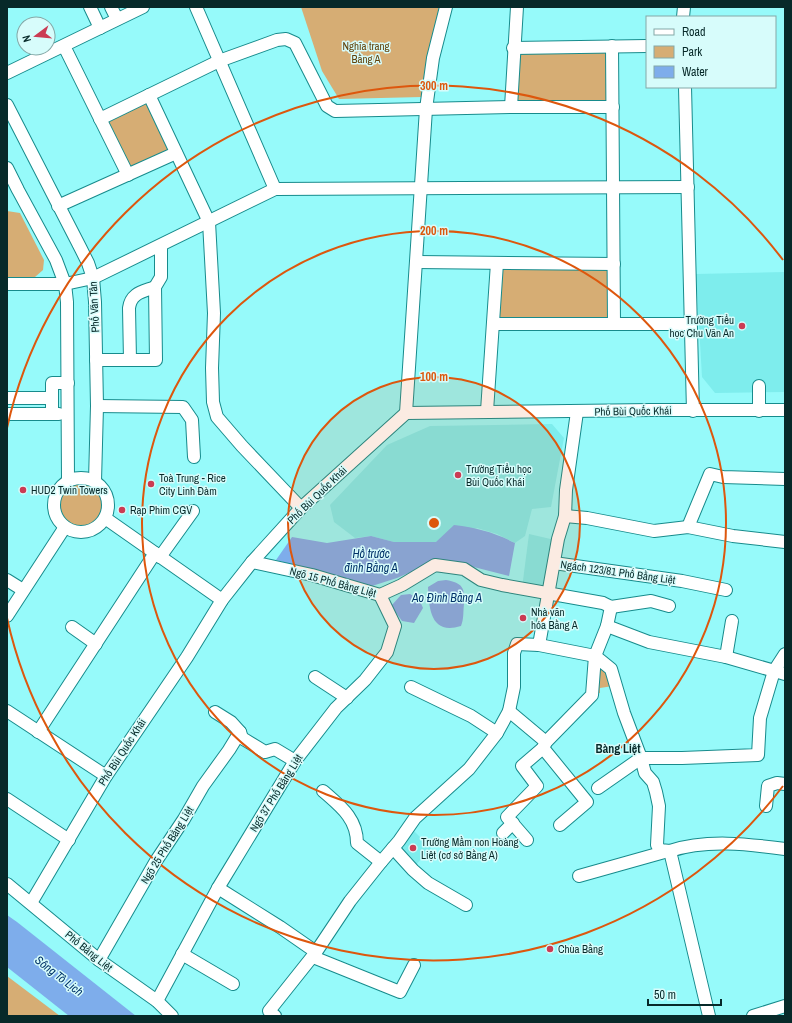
<svg xmlns="http://www.w3.org/2000/svg" width="792" height="1023" font-family="'Archivo Narrow',sans-serif">
<style>
.built{fill:#7eeded}
.green{fill:#d6ad74}
.water{fill:#7eadeb}
.lines{fill:none;stroke-linecap:round;stroke-linejoin:round}
.minor-casing{stroke:#178b8c;stroke-width:14}
.minor{stroke:#fff;stroke-width:12}
.ring{fill:none;stroke:#dd570d;stroke-width:2}
.poi-dot{fill:#cb3b53;stroke:#d7fcfb;stroke-width:1.5}
.labels{text-anchor:middle;stroke-width:3;stroke-linejoin:round;paint-order:stroke}
.park-label{font-size:11px;fill:#614109;stroke:#d7fcfb}
.street-label{font-size:11px;fill:#072929;stroke:#d7fcfb}
.poi-label{font-size:11px;fill:#072929;stroke:#d7fcfb;text-anchor:start}
.water-label{font-size:12px;font-style:italic;fill:#013268;stroke:#d7fcfb}
.neighbourhood-label{font-size:12px;font-weight:bold;fill:#072929;stroke:#d7fcfb}
.centre{fill:#dd570d;stroke:#d7fcfb;stroke-width:2}
.ring-label{font-size:12px;text-anchor:middle;font-weight:bold;fill:#dd570d;stroke:#d7fcfb;stroke-width:3;stroke-linejoin:round;paint-order:stroke}
</style>
<rect width="100%" height="100%" fill="#96fafa"/>
<g class="built">
<path d="M785,272V392L715,393L702,377L696,274Z"/>
<path d="M552,424L564,438L551,507L532,509L525,536L515,543L497,534L477,528L436,542H394L371,536L355,538L334,522L330,505L387,445L430,426Z"/>
<path d="M529,534L555,540L546,592L522,588Z"/>
<path d="M412,829L431,848L414,867L394,848Z"/>
</g>
<g class="green">
<path d="M301,7H439L422,97L339,99L322,71Z"/>
<path d="M612,46L613,107H511L513,48Z"/>
<path d="M149,95L176,153L128,175L100,119Z"/>
<path d="M7,211L20,213L44,260L43,270L35,277L25,278H7Z"/>
<path d="M497,263L614,264V324H493Z"/>
<circle cx="81" cy="505" r="27"/>
<path d="M600,663H603L613,686L600,688V693L594,694Z"/>
<path d="M7,976L60,1016L7,1015Z"/>
</g>
<g class="water">
<path d="M454,525C478,528 493,532 515,543L509,576L462,564L434,562L397,578L372,586L276,560L292,537L327,543L371,536L394,542H436Z"/>
<path d="M446,580C463,583 465,588 464,604C463,612 464,619 461,626C431,635 429,610 428,587L438,581Z"/>
<path d="M410,594L419,599L423,608L414,623L402,621L391,606L401,595Z"/>
<path d="M7,915L17,922L136,1016H69L7,967Z"/>
</g>
<g class="lines">
<g class="minor-casing">
<g id="minor">
<path d="M90,7L100,28"/>
<path d="M111,7L117,19"/>
<path d="M196,7L275,189"/>
<path d="M683,17L684,7"/>
<path d="M64,46L128,175"/>
<path d="M612,46L614,324"/>
<path d="M513,48L647,46"/>
<path d="M7,73L143,7"/>
<path d="M685,87L693,411"/>
<path d="M149,95L209,222L214,313L212,368L213,402L217,417L242,446L301,508"/>
<path d="M7,105L81,249L88,263L93,278L95,302L97,406L95,481"/>
<path d="M511,107L517,7"/>
<path d="M100,119L219,61L277,40L286,39L295,43L327,106L335,111L511,107H613"/>
<path d="M7,168L18,190L56,260L65,284L67,302L68,481"/>
<path d="M58,206L176,153"/>
<path d="M417,262L614,264"/>
<path d="M7,284H65L93,278L275,189L688,187"/>
<path d="M493,324H690"/>
<path d="M96,360H156L155,287L161,277V246"/>
<path d="M130,360L129,308C131,293 142,292 155,287"/>
<path d="M759,386V411"/>
<path d="M7,398H52"/>
<path d="M97,406L183,407L192,420L194,457"/>
<path d="M487,411L497,263"/>
<path d="M406,413L426,109L433,58L446,7"/>
<path d="M7,414H59"/>
<path d="M52,414V383H68"/>
<circle cx="81" cy="505" r="27"/>
<path d="M565,516L587,518L654,531L688,527L733,536L785,542"/>
<path d="M105,518L222,600"/>
<path d="M688,527L710,474L723,477L785,479"/>
<path d="M160,557L193,511"/>
<path d="M252,562L312,575L380,595L402,585L435,565L464,569L481,580L502,585L603,603L611,607L651,601L669,606"/>
<path d="M554,563L682,581L726,590"/>
<path d="M7,580L23,590"/>
<path d="M7,616L65,527"/>
<path d="M607,626L649,642L726,657L785,674"/>
<path d="M72,627L96,644"/>
<path d="M539,645L595,656L611,669L624,713L641,758L645,773L653,782L656,792L659,806L657,845L660,850L670,851"/>
<path d="M726,657L732,621"/>
<path d="M315,677L347,698"/>
<path d="M411,687L471,716L497,733"/>
<path d="M7,711L106,776"/>
<path d="M509,711L546,742"/>
<path d="M215,712L231,722L240,732L242,738L265,752L275,749L295,761"/>
<path d="M38,732L155,553"/>
<path d="M543,748L587,802L560,825"/>
<path d="M641,758H682L758,755L760,718L774,671L785,654"/>
<path d="M598,788L641,758"/>
<path d="M323,791C340,806 357,818 357,843L381,862"/>
<path d="M7,799L69,840"/>
<path d="M766,806L768,786L777,783L785,784"/>
<path d="M503,833L513,823"/>
<path d="M527,840L507,817L537,786L522,766L543,748L546,742L592,695L595,656L607,626L611,607"/>
<path d="M393,848L413,870L428,883L466,905"/>
<path d="M579,876L668,851"/>
<path d="M7,884L99,960L157,1001L172,1016"/>
<path d="M218,888L280,927L316,952"/>
<path d="M31,903L106,776L187,657L222,600L252,562L301,508L406,413L651,410H785"/>
<path d="M182,954L233,984"/>
<path d="M313,957L400,992L414,965"/>
<path d="M99,960L156,861L184,819L203,786L229,750L240,732"/>
<path d="M157,1001L218,888L295,761L336,708L365,680L387,652L395,626L380,595"/>
<path d="M275,1016L269,1011L316,952L350,901L381,862L399,841L415,818L469,769L497,733L509,711L514,687V653L517,644L539,645L558,539L565,516L566,490L577,412"/>
<path d="M709,1016L670,851C706,839 748,844 785,849"/>
<path d="M753,1016L785,1006"/>
</g>
</g>
<use href="#minor" class="minor"/>
</g>
<circle cx="434" cy="523" r="146" fill="#dd570d" fill-opacity=".12"/>
<g class="ring">
<circle cx="434" cy="523" r="146"/>
<circle cx="434" cy="523" r="292"/>
<path d="M783 786A437 437 0 0 1 7 618M7 428A437 437 0 0 1 783 260"/>
</g>
<g class="poi-dot">
<circle cx="742" cy="326" r="4"/>
<circle cx="458" cy="475" r="4"/>
<circle cx="151" cy="484" r="4"/>
<circle cx="23" cy="490" r="4"/>
<circle cx="122" cy="510" r="4"/>
<circle cx="523" cy="618" r="4"/>
<circle cx="413" cy="848" r="4"/>
<circle cx="550" cy="949" r="4"/>
</g>
<g class="labels">
<g class="park-label">
<text x="366" y="50">Nghĩa trang<tspan x="366" dy="13">Bằng A</tspan></text>
</g>
<g class="street-label">
<text transform="translate(94 307) rotate(-93)" y="4">Phố Văn Tân</text>
<text transform="translate(633 411) rotate(-1)" y="4">Phố Bùi Quốc Khái</text>
<text transform="translate(317 495) rotate(-44)" y="4">Phố Bùi Quốc Khái</text>
<text transform="translate(618 572) rotate(8)" y="4">Ngách 123/81 Phố Bằng Liệt</text>
<text transform="translate(333 582) rotate(15)" y="4">Ngõ 15 Phố Bằng Liệt</text>
<text transform="translate(122 752) rotate(-57)" y="4">Phố Bùi Quốc Khái</text>
<text transform="translate(276 793) rotate(-58)" y="4">Ngõ 37 Phố Bằng Liệt</text>
<text transform="translate(167 845) rotate(-58)" y="4">Ngõ 25 Phố Bằng Liệt</text>
<text transform="translate(89 951) rotate(39)" y="4">Phố Bằng Liệt</text>
</g>
<g class="poi-label">
<text x="734" y="324" text-anchor="end">Trường Tiểu<tspan x="734" dy="13">học Chu Văn An</tspan></text>
<text x="466" y="473">Trường Tiểu học<tspan x="466" dy="13">Bùi Quốc Khái</tspan></text>
<text x="159" y="482">Toà Trung - Rice<tspan x="159" dy="13">City Linh Đàm</tspan></text>
<text x="31" y="494">HUD2 Twin Towers</text>
<text x="130" y="514">Rạp Phim CGV</text>
<text x="531" y="616">Nhà văn<tspan x="531" dy="13">hóa Bằng A</tspan></text>
<text x="421" y="846">Trường Mầm non Hoàng<tspan x="421" dy="13">Liệt (cơ sở Bằng A)</tspan></text>
<text x="558" y="953">Chùa Bằng</text>
</g>
<g class="water-label">
<text x="371" y="558">Hồ trước<tspan x="371" dy="14">đình Bằng A</tspan></text>
<text x="447" y="602">Ao Đình Bằng A</text>
<text transform="translate(59 976) rotate(38)" y="4">Sông Tô Lịch</text>
</g>
<g class="neighbourhood-label">
<text x="618" y="753">Bàng Liệt</text>
</g>
</g>
<circle cx="434" cy="523" r="6" class="centre"/>
<g class="ring-label">
<text x="434" y="90">300 m</text>
<text x="434" y="235">200 m</text>
<text x="434" y="381">100 m</text>
</g>
<rect width="792" height="1023" fill="none" stroke="#072929" stroke-width="16"/>
<rect x="646" y="16" width="130" height="72" fill="#d7fcfb" stroke="#84a8a7"/>
<rect x="654" y="29" width="20" height="6" fill="#ffffff" stroke="#84a8a7"/>
<text x="682" y="36" font-size="12" fill="#072929">Road</text>
<rect x="654" y="46" width="20" height="12" fill="#d6ad74" stroke="#84a8a7"/>
<text x="682" y="56" font-size="12" fill="#072929">Park</text>
<rect x="654" y="66" width="20" height="12" fill="#7eadeb" stroke="#84a8a7"/>
<text x="682" y="76" font-size="12" fill="#072929">Water</text>
<g transform="translate(36 36) rotate(254)"><circle r="19" fill="#d7fcfb" stroke="#84a8a7"/>
<path d="M0-3L7 15L0 10L-7 15Z" fill="#cb3b53"/>
<text y="-6" font-size="11" font-weight="bold" text-anchor="middle" fill="#072929">N</text>
</g>
<path d="M648 999v6h73v-6" fill="none" stroke="#072929" stroke-width="2"/>
<text x="654" y="999" font-size="12" fill="#072929" stroke="#d7fcfb" stroke-width="3" paint-order="stroke">50 m</text>
</svg>
